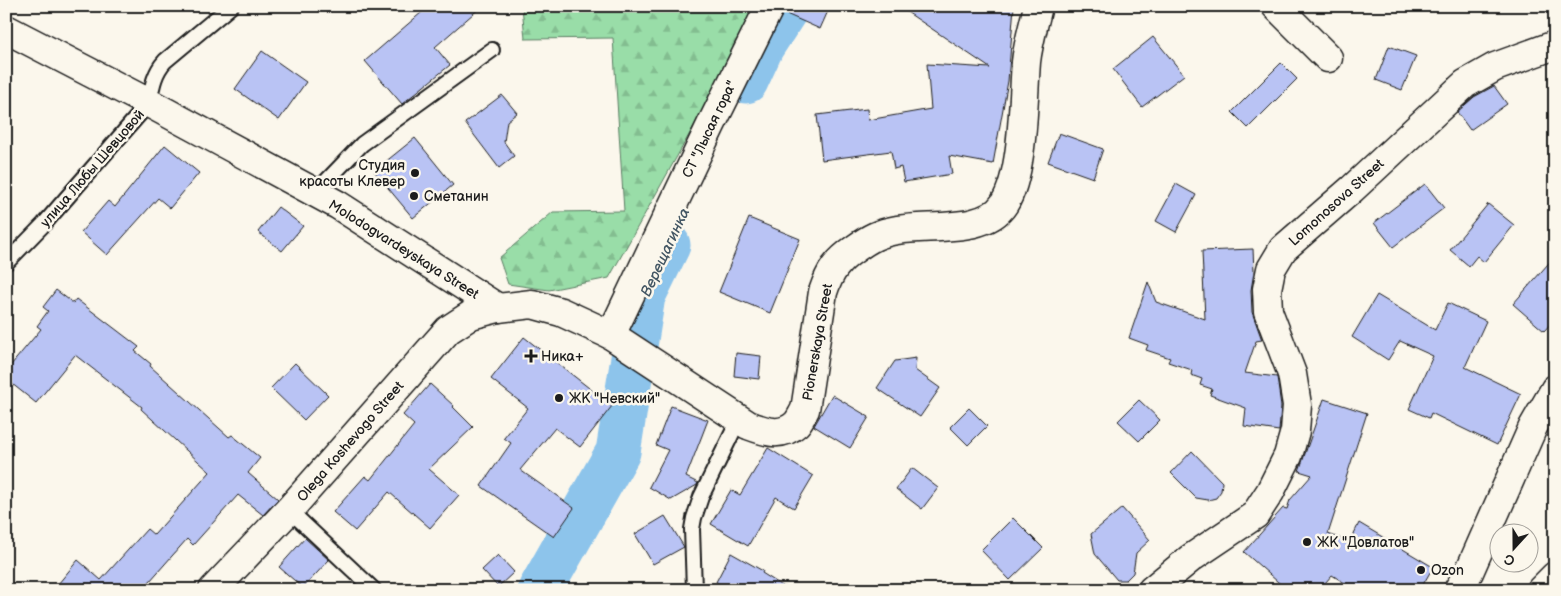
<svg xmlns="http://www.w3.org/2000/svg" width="1561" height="596" font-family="'Balsamiq Sans',sans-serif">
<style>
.forest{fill:url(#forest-firs);stroke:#5a7c62}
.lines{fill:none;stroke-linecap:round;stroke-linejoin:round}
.river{stroke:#8dc4eb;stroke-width:45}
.building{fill:#b9c3f4;stroke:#1c1c1c}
.service-casing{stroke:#1c1c1c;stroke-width:18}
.minor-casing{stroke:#1c1c1c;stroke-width:31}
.tertiary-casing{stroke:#1c1c1c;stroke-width:31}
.service{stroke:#fbf7ec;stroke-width:14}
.minor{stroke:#fbf7ec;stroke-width:28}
.tertiary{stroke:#fbf7ec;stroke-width:28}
.poi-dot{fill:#1c1c1c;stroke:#fbf7ec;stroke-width:2}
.labels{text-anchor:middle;stroke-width:5;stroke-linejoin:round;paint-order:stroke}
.street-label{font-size:14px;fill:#1c1c1c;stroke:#fbf7ec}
.poi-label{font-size:14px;fill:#1c1c1c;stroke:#fbf7ec;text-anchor:start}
.water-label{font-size:15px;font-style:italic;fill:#445764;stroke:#fbf7ec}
</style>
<defs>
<pattern id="forest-firs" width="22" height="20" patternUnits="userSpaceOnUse" patternTransform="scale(1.25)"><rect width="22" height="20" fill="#99dda8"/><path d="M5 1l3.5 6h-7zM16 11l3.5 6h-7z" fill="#83bd90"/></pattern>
</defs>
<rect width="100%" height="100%" fill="#fbf7ec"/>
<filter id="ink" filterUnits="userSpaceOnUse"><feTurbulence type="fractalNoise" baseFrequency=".02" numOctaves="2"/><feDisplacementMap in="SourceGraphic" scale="10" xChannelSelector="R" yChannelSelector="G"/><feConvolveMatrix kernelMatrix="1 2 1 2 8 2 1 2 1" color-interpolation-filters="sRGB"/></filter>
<g filter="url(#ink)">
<path class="forest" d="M522,6H761L609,278L549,290L508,284L499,258L553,212L624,211L613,38L525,39Z"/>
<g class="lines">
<g class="river">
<path d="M746,81L762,46L788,6"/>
<path d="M540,590L618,452L643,296L668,245"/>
</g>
</g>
<g class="building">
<path d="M429,6H482L435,47L450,65L402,104L365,61Z"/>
<path d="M785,6H817L828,11L820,29L784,13Z"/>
<path d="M898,6H1014L1008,81L993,164L949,156L952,174L904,182L901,167L894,169L891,151L822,160L817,115L867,109L868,120L931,109L927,64L990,68Z"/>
<path d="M1153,37L1184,75L1142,107L1113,69Z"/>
<path d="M1389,46L1416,56L1402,90L1376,80Z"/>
<path d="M262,51L306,82L279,120L235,89Z"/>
<path d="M1281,63L1297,79L1248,128L1232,112Z"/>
<path d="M1494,86L1507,104L1470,130L1457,112L1474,97Z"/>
<path d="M502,95L517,113L507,121L504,142L514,156L499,168L465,123Z"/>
<path d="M1059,133L1103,149L1093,178L1048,162Z"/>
<path d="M415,138L453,185L413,218L374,171Z"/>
<path d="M165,145L199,173L170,208L158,198L107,255L81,232L108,201L115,207Z"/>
<path d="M1176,184L1196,195L1176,232L1156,221Z"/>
<path d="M1425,184L1444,208L1393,247L1374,223Z"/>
<path d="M1488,204L1514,225L1484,262L1477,256L1469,266L1450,250Z"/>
<path d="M278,207L303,226L282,251L258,232Z"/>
<path d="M749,218L800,239L770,313L719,292Z"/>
<path d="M1253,249L1254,272L1251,290L1252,312L1262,340L1256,341L1245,373L1277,377L1281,406L1279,431L1244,426L1246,408L1210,395L1212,389L1200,385L1202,379L1191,375L1192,370L1168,362L1170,358L1146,350L1148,345L1129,338L1148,282L1156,302L1205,319L1202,251Z"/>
<path d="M1555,256V319L1544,331L1513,304Z"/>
<path d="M56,290L73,303L76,299L139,347L135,351L151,364L150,366L229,437L232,435L260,458L248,473L278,499L263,515L238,495L193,545L187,539L142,590H53L78,560L101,580L147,529L154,535L210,472L141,409L142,407L75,355L36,403L6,379V371L41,329L37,326L48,311L43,307Z"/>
<path d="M1377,295L1435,330L1448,303L1486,321L1465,367L1521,394L1497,445L1431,413L1429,418L1409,409L1433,356L1400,341L1388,360L1352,337Z"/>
<path d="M524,337L612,406L580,447L555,428L520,470L574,508L554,537L481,486L511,443L504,438L528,408L491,379Z"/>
<path d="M736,353L761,356L759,379L734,376Z"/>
<path d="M916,358L915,370L940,388L920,417L877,388L895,361Z"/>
<path d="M295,363L328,395L304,420L271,388Z"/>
<path d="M430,384L454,406L453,407L473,427L429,469L459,495L430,528L389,492L355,531L333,512L365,476L370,480L414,425L403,415Z"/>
<path d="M832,395L869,417L850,448L814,426Z"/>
<path d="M1324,399L1367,413L1328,534L1350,542L1359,523L1433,567L1420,590H1356L1332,575L1319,590H1287L1244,552L1283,508L1287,509L1290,500L1312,475L1299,471Z"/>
<path d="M1139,400L1160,420L1139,441L1118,421Z"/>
<path d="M671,406L708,420L686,477L698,483L697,485L671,500L649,487L668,450L656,445Z"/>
<path d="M969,408L987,426L968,445L950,427Z"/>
<path d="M768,448L813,476L794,508L776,497L748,546L711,524L731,490L740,495Z"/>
<path d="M1192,451L1222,482L1221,491L1216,498L1208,500L1196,498L1171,473Z"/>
<path d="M912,468L938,488L922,509L896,489Z"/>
<path d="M1122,508L1150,540L1136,553L1133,573L1126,580H1117L1095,554L1091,534Z"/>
<path d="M665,516L684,547L653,564L635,534Z"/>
<path d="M1013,518L1043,548L1010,580L981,550Z"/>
<path d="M305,538L329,560L303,588L279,567Z"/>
<path d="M731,553L763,571L762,573L789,590H730L716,582Z"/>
<path d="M498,555L514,572L498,587L482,570Z"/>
</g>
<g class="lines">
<g class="service-casing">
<g id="service">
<path d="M315,193L362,144L492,50"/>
<path d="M6,263L44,224L149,103C152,87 154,73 165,61L231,6"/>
<path d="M289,510L374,590"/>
<path d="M694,590L692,529L694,518L701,497L739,419"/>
</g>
</g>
<g class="minor-casing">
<g id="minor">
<path d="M1276,6L1328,58"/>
<path d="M6,29L149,103L338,205L498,308"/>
<path d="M611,335L711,125L770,6"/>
<path d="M213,590L289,510L448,330L471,315L498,308L532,304L561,312L611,335L748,425C764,431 781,438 796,424C800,420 802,414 805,410L823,292C830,271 837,261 856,248C870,238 879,233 897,230C928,224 985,234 1004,204C1024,173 1023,99 1026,62C1028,43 1034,24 1038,6"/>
<path d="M1152,590L1191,558L1255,515L1270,492L1288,456L1295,431L1297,405L1292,374L1268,311L1267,289L1271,269L1283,249L1352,189L1465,84L1495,67L1555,45"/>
<path d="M1458,590L1469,572L1533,427L1555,389"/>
</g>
</g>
<g class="tertiary-casing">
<path id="tertiary" d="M1541,590L1555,576"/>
</g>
<use href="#service" class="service"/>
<use href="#minor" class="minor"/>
<use href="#tertiary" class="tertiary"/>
</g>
</g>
<g class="poi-dot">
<circle cx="415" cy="173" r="5"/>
<circle cx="414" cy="196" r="5"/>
<path d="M528.5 348.5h5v5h5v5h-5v5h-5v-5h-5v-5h5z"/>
<circle cx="559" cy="398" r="5"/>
<circle cx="1307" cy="542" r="5"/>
<circle cx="1421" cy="570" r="5"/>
</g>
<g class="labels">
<g class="street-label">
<text transform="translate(709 129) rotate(-64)" y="5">СТ "Лысая гора"</text>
<text transform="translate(92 168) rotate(-49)" y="5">улица Любы Шевцовой</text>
<text transform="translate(1336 202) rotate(-42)" y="5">Lomonosova Street</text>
<text transform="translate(404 249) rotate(32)" y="5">Molodogvardeyskaya Street</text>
<text transform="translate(817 342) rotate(-80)" y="5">Pionerskaya Street</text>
<text transform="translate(350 441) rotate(-49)" y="5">Olega Koshevogo Street</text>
</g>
<g class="poi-label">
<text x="405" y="170" text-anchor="end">Студия<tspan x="405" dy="16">красоты Клевер</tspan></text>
<text x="424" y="201">Сметанин</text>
<text x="541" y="361">Ника+</text>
<text x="569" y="403">ЖК "Невский"</text>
<text x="1317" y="547">ЖК "Довлатов"</text>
<text x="1431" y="575">Ozon</text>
</g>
<g class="water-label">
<text transform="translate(665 252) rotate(-65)" y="5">Верещагинка</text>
</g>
</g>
<rect width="1561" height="596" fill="none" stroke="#fbf7ec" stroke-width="25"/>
<rect x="12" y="12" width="1536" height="571" fill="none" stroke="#1c1c1c" stroke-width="2" filter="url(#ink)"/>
<g transform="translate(1514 548) rotate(201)"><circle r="24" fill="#fbf7ec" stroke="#a29f99"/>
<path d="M0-4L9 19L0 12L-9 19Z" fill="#1c1c1c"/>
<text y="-8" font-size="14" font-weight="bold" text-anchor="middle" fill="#1c1c1c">С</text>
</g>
</svg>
